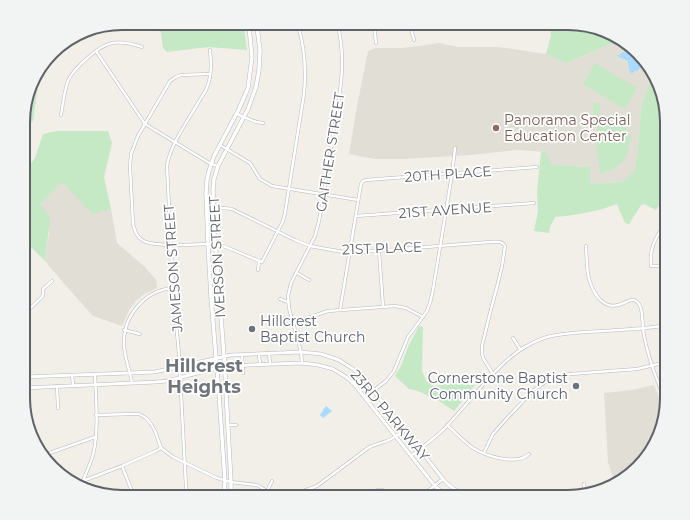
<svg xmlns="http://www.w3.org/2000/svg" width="690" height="520" font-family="Montserrat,sans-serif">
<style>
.education{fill:#e1ded6}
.green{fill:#c5e8c5}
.water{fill:#aadaff}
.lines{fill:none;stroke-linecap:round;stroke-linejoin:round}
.minor-casing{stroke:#b5b8bc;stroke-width:3.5}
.tertiary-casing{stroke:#b5b8bc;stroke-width:4}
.secondary-casing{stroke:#b6babf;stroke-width:4.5}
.minor{stroke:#fff;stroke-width:2.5}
.tertiary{stroke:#fff;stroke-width:3}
.secondary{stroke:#fff;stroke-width:3.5}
.education-dot{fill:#8d6e63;stroke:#fff;stroke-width:1.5}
.worship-dot{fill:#6b7280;stroke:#fff;stroke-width:1.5}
.labels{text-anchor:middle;stroke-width:3.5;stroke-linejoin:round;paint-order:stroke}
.education-label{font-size:14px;fill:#785e54;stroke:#fff;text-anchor:start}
.street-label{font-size:14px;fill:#5f6368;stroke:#fff}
.worship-label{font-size:14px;fill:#5b616d;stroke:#fff;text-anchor:start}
.district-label{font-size:18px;font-weight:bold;fill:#70757a;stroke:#fff}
.rim{fill:none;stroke:#5f6368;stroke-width:2}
</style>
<rect width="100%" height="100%" fill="#f1efe8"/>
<g class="education">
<path d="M619,39L633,47L653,73L641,107L638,149L635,170L622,182L591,184L589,167L551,165L546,152L517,150L471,155L403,159H375L349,154L357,106L368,51L376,48H401L420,46L439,43L458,47H499L546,54L566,63L615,42Z"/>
<path d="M62,181L92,213L111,209L117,243L145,267L156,280L157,288L144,294L136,301L129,310L122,326L93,316L68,288L45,261L49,232L40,204Z"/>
<path d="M654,385L665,412L660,436L643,463L623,478L613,477L608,463L604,393L632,390Z"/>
</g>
<g class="green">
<path d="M550,23H574L606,30L619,39L615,42L566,63L546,54L551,35Z"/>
<path d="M233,27L244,28L247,50L208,47L167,52L163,48L161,33L156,28Z"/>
<path d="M69,41L49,60L39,78L33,121L24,131V109L36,73L57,47Z"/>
<path d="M595,63L637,88L625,109L583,84Z"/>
<path d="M653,73L657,78L665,113L664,120L667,123V193L656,210L644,204L641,205L629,224L625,223L617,204C596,212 577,215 555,217L550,227L549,233L534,231L538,211L537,192L541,152H546L552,165L590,167L591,184L622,182L635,170L638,149L641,107Z"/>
<rect x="593" y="103" width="7" height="12"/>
<path d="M626,116L627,131L598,132L597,118Z"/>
<path d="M57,131H108L112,143L104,177L111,209L92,214L62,182L40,204L50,218L45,261L24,240V173L35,158L43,134Z"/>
<path d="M630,134C631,157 621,168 600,174L596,139L597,137Z"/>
<path d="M419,326L423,327L422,371L426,381L433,386L452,384L475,385L454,411L439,401L418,391L409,389L395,376L401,366L408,347Z"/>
</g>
<g class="water">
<path d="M631,46L633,47L644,62L639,69L631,74L629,69L628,61L617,56Z"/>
<path d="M326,406L332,411L323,418L320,415Z"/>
</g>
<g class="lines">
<g class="minor-casing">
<g id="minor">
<path d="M459,24L471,28L543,29"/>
<path d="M374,25L376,43"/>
<path d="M410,25L414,40"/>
<path d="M498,28V24"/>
<path d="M96,51L145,124L211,164L218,166"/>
<path d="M210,74L181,75L176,77L170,81L138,136L131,154L130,167L133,224C135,231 136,236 142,240C153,248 201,244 216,244L221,245L257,260L262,262L283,221L285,213L304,94C306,72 305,48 298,26"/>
<path d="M237,114L256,122L263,123"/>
<path d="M61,115C63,104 64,92 68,81C71,73 77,68 83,62C104,42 114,38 142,47"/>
<path d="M220,145L250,163L260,179L272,186L358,200"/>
<path d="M207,209L224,208L232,209L295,240L310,246L349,253L490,242C496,242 502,240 505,246L502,266L498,283L490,313L482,346V353L483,358L493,374"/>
<path d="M356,216L534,203"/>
<path d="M586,246C587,258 586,271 590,282C594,294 603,309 618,305C625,304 633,295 639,304C643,310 642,320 643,327C643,333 645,339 646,345C651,365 658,384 667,403"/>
<path d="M379,251L383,306"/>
<path d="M667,266H651C649,246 657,236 667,220"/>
<path d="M258,270L259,261"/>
<path d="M297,273L309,280"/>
<path d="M280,299L288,302"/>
<path d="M340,310L361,184L363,181L366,180L537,167"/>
<path d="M23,315L42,297L43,295V289L52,281"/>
<path d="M293,323L328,311L395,306L406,308L423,317"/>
<path d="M124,330L140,334"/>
<path d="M513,338L520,349"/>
<path d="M269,353L270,363"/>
<path d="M259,354L260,364"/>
<path d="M242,355L243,373"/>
<path d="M302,363L301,352L289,308L288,296L291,283L315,236L319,221C324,193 329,164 333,136C339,97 347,65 338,26"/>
<path d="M72,375L73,385"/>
<path d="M132,383C130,370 124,357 124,344C123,316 145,290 173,288"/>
<path d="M57,386L58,408"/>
<path d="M365,397L386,381L394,371L408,337L427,311L430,303L433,290L452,174L454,157L455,148"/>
<path d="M96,415L133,414H139L146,418L151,424L155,431L161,448L173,457L217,478L231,482L257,485L267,491L280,495H286L295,494L317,486L368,448C373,445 378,444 384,442C392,440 398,435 404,430"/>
<path d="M228,425H236"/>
<path d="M447,425C455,432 464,442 473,448C486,456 516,466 529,454"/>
<path d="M484,453L489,442L493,434L508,417L534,390L548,380L558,376L571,374L637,369L667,362"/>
<path d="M44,455L95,437"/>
<path d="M411,456C422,447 434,439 444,429C461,411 476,392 492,375C509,357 523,345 547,337C559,334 572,333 585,332C613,330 640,330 667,325"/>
<path d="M122,466L133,494L137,497"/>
<path d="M75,484L122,466L156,451L161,448"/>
<path d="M584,484L585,493"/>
<path d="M81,487C84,476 90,466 93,455C99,430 96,400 95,374"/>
<path d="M267,491L272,481"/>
<path d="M185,497L186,487L179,355L173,288L167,166C170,145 187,122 198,103C202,96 208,89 209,81C212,71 211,60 210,50"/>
<path d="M363,497C375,489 382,486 393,497"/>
<path d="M420,497L443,479"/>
</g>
</g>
<g class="tertiary-casing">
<g id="tertiary">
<path d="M23,377L155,372L231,355L301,352L321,354L339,360L353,369L360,374L373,390L443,479C455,493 467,495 484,497"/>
<path d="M23,388L156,382L167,381L209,370L224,367L249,365L302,363L318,365L333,369L346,377L354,384L435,486L448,497"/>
<path d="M552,497L569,494L584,493"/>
</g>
</g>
<g class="secondary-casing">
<g id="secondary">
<path d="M224,497L225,481L219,394L211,297L208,244L206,193L207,180L209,171L214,156L239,109L248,88L252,57L249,27"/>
<path d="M231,497V482L224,356L214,226L213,189L214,179L218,166L248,109L256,87L259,70L260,50L257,27"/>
</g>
</g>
<use href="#minor" class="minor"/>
<use href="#tertiary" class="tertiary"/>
<use href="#secondary" class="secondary"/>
</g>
<circle class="education-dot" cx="496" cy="128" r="4"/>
<g class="worship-dot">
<circle cx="252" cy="329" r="4"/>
<circle cx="576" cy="386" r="4"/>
</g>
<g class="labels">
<g class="education-label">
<text x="504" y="125">Panorama Special<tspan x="504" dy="16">Education Center</tspan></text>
</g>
<g class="street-label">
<text transform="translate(330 152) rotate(-81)" y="5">GAITHER STREET</text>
<text transform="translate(448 174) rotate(-4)" y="5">20TH PLACE</text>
<text transform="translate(445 210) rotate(-4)" y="5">21ST AVENUE</text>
<text transform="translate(382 248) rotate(-2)" y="5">21ST PLACE</text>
<text transform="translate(217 257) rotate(-93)" y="5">IVERSON STREET</text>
<text transform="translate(173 268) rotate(-94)" y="5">JAMESON STREET</text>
<text transform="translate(390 415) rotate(50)" y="5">23RD PARKWAY</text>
</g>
<g class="worship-label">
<text x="260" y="326">Hillcrest<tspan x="260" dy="16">Baptist Church</tspan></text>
<text x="568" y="383" text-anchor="end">Cornerstone Baptist<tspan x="568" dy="16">Community Church</tspan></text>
</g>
<g class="district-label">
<text x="204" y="372">Hillcrest<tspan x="204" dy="21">Heights</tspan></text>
</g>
</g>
<path d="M0 0H690V520H0ZM122 30H568A92 92 0 0 1 660 122V398A92 92 0 0 1 568 490H122A92 92 0 0 1 30 398V122A92 92 0 0 1 122 30Z" fill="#f2f3f3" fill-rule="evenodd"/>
<path class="rim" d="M122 30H568A92 92 0 0 1 660 122V398A92 92 0 0 1 568 490H122A92 92 0 0 1 30 398V122A92 92 0 0 1 122 30Z"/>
</svg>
